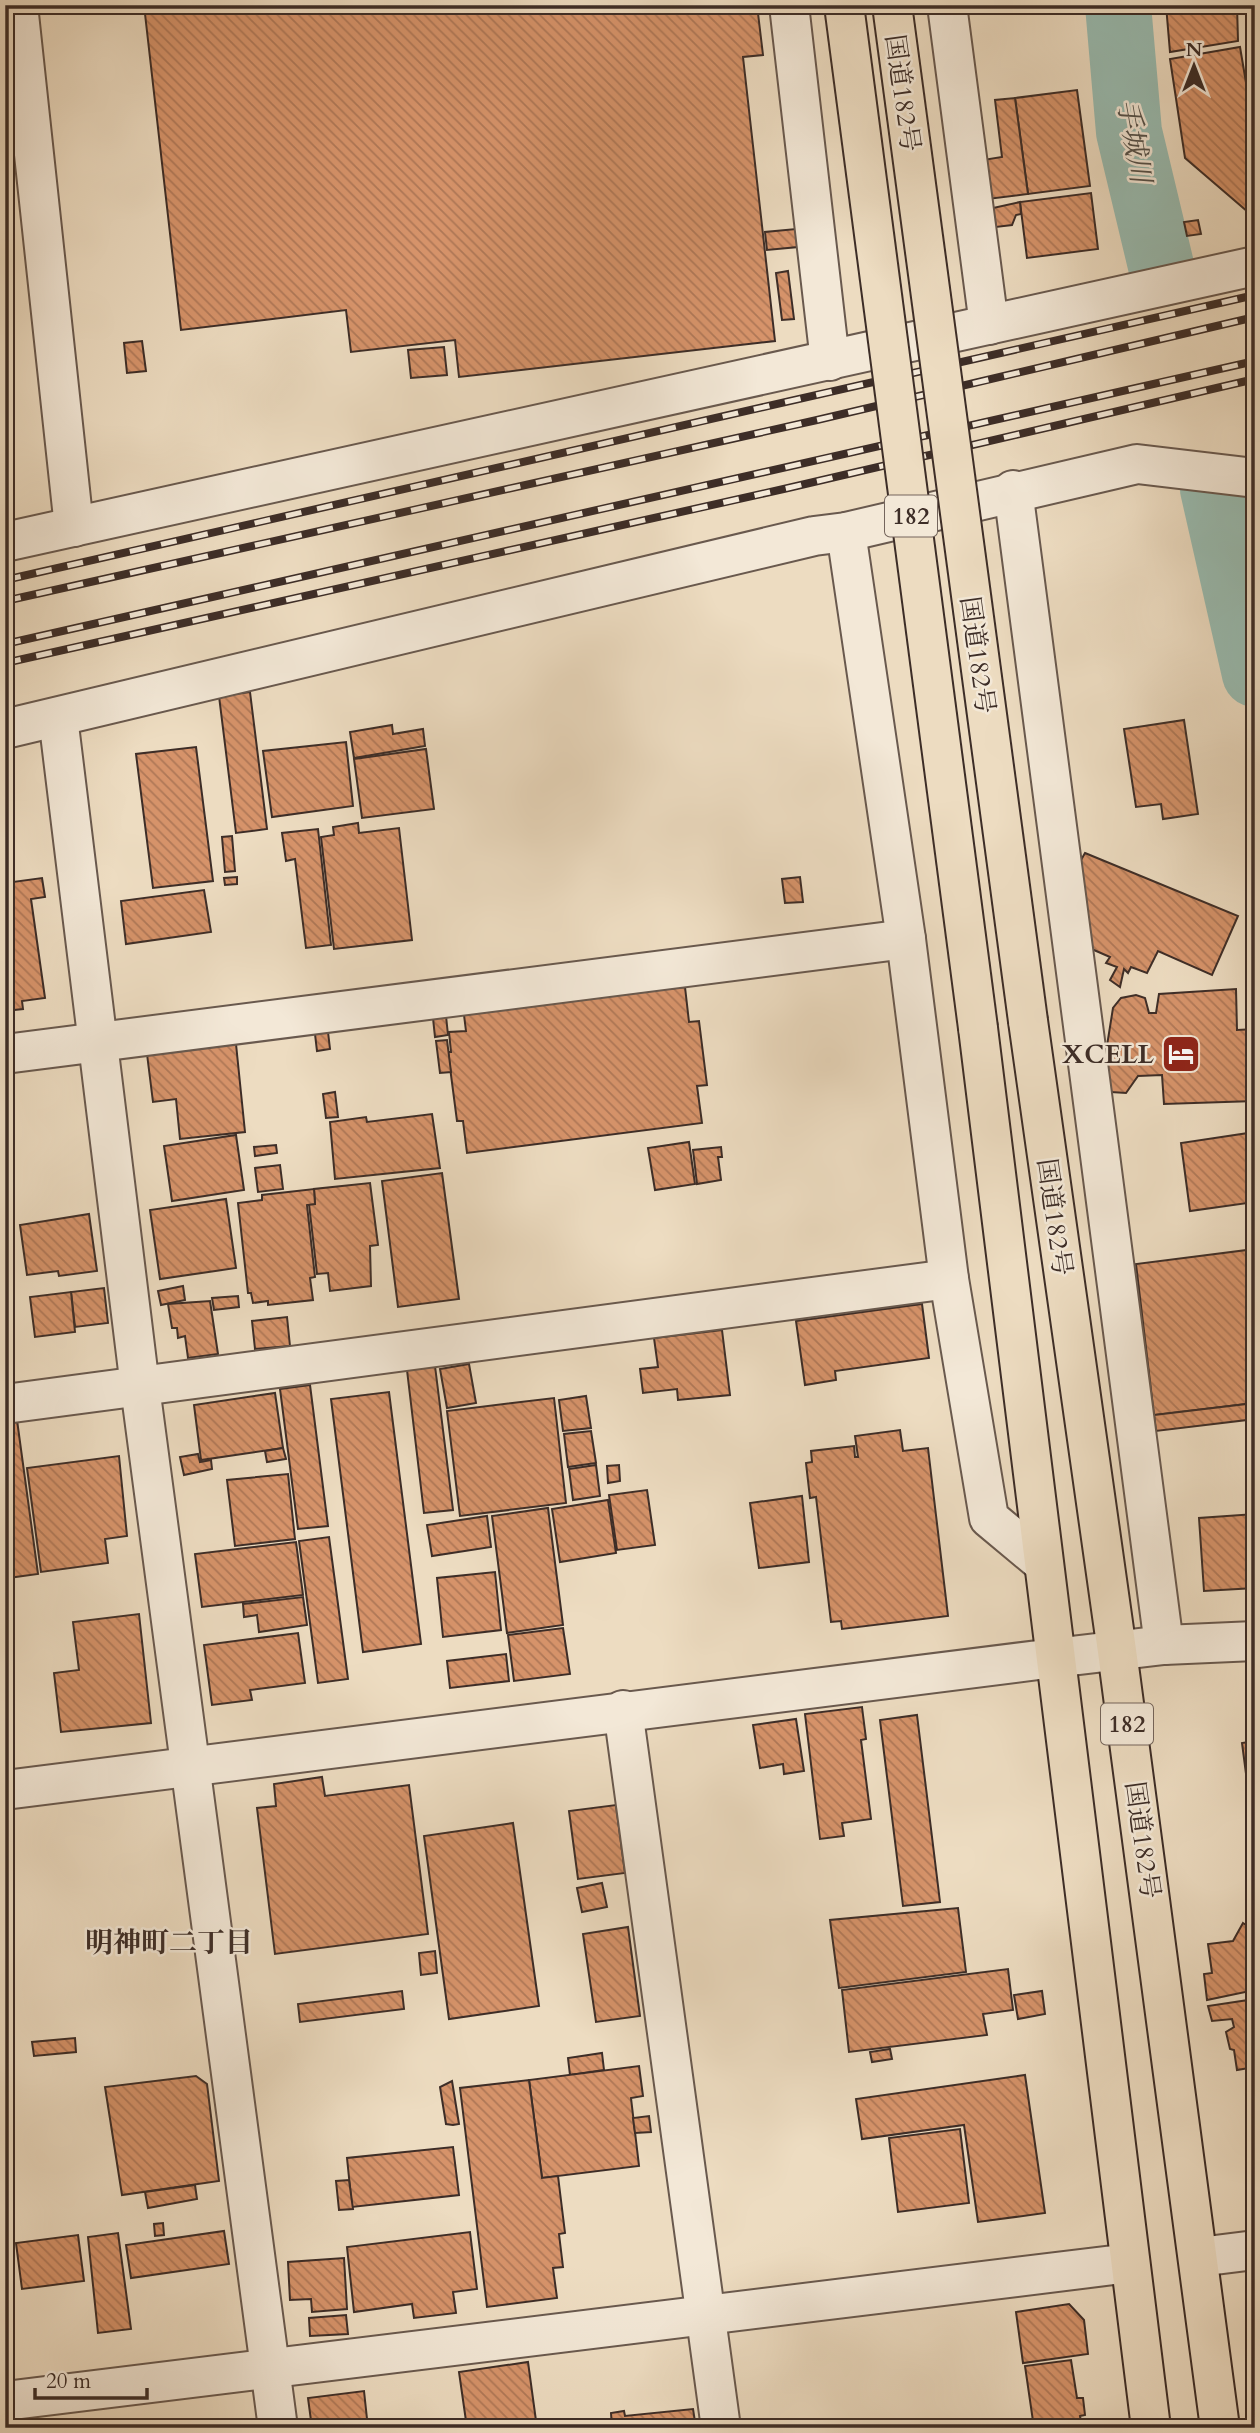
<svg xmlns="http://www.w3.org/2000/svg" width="1260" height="2433" font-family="Cardo,'Noto Serif JP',serif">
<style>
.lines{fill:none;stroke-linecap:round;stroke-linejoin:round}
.river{stroke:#99bcb1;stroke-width:66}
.building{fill:url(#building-back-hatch);stroke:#3d2d27;stroke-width:2}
.minor-casing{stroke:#69594e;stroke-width:42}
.highway-casing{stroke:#3d2d27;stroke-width:42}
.minor{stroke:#f3e8d7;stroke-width:38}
.highway{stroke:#eddcc1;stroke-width:38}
.rail-casing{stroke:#3d2d27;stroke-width:8}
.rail{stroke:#f3e8d7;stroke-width:5;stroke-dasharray:16;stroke-linecap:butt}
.highway-bridge-casing{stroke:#3d2d27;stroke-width:42;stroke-linecap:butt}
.highway-bridge{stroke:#eddcc1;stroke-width:38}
.labels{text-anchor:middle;stroke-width:5;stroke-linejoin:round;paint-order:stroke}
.shield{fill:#f3e8d7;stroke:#74655c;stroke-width:2}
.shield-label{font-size:24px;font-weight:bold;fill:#3d2d27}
.street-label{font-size:26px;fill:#3d2d27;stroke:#f3e8d7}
.poi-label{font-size:26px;font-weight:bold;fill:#3d2d27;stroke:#f3e8d7;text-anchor:end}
.water-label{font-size:28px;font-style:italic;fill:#54514a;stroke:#f3e8d7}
.neighbourhood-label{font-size:28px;font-weight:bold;fill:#3d2d27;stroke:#f3e8d7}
</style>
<defs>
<pattern id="building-back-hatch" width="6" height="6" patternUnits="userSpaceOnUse" patternTransform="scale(1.75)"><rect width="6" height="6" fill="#d6936a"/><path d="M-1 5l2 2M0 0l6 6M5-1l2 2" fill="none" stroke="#af7857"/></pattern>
</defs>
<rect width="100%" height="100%" fill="#eddcc1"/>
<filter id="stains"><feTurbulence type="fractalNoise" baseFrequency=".00286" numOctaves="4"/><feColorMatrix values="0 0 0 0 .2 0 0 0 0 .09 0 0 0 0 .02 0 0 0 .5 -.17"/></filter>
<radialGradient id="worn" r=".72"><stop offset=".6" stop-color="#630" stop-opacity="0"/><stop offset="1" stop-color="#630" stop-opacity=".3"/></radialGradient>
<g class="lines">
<g class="river">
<path d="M1118,5L1129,132L1163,274"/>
<path d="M1213,489L1255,674"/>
</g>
</g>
<g class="building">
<path d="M144,5H757L763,55L743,57L775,341L459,377L455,340L351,352L346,310L181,330Z"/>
<path d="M1166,5H1237L1238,41L1170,52Z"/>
<path d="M1240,47L1255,136V218L1185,158L1170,59Z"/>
<path d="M1077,90L1090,186L1028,194L1015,98Z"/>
<path d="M1015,98L1028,194L988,199L983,160L1002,157L995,100Z"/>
<path d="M1091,193L1098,249L1027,258L1020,202Z"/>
<path d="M1020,202L1021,214L1016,215L1012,225L996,227L993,208Z"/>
<path d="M1198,220L1201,234L1187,236L1184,222Z"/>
<path d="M796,229L798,247L767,250L765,232Z"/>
<path d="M788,271L794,319L782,320L776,273Z"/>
<path d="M142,341L146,371L127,373L124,343Z"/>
<path d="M444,347L447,375L411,378L408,350Z"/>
<path d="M250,692L267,829L236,833L219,696Z"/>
<path d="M1184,720L1198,814L1163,819L1161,804L1136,807L1124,729Z"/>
<path d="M392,725L393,734L423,729L425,746L354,758L350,732Z"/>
<path d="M346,742L353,806L272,817L263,751Z"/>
<path d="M196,747L213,881L153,888L136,754Z"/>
<path d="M426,749L434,809L362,818L354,759Z"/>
<path d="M358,823L359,833L399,828L412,940L334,949L321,837L334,835L333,827Z"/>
<path d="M318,829L331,945L306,948L295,859L286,861L282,833Z"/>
<path d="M232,836L235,871L225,872L222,837Z"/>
<path d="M1085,853L1238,916L1212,975L1158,951L1147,973L1131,967L1128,973L1124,969L1120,987L1110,980L1117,967L1106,963L1110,957L1087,947L1076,869Z"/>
<path d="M237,877V884L225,885L224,878Z"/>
<path d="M800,877L803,902L785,903L782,879Z"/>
<path d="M42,878L45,897L31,899L45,998L22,1001L23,1009L5,1011V883Z"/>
<path d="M204,890L211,932L126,944L121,901Z"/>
<path d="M668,987V989L685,987L689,1022L699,1021L707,1085L697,1086L702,1123L467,1153L463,1121H457L448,1052H451L449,1032L466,1031L464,1015Z"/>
<path d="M1236,989L1237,1030L1255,1029V1101L1164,1104L1162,1075L1138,1076L1126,1093L1111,1092L1102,1077L1113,1008L1121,998L1136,995L1145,998L1149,1013H1156L1159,994Z"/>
<path d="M446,1016L448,1035L435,1037L433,1018Z"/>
<path d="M328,1032L330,1049L317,1051L315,1034Z"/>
<path d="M447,1040L451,1072L440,1073L436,1041Z"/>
<path d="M236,1044L245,1132L180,1139L176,1099L153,1102L147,1054Z"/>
<path d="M335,1092L338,1117L326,1118L323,1094Z"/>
<path d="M432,1114L440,1168L335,1179L330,1122L366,1117L367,1122Z"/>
<path d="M1255,1132V1202L1190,1211L1181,1143Z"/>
<path d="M236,1135L244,1190L172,1201L164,1146Z"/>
<path d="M689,1142L695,1184L655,1190L648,1148Z"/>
<path d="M276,1145L277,1153L255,1156L254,1147Z"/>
<path d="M721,1147L722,1157H718L721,1180L697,1184L693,1150Z"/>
<path d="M280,1165L283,1189L258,1192L255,1168Z"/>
<path d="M442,1173L459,1299L398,1307L382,1181Z"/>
<path d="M370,1183L378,1245L370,1246L371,1286L330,1291L328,1273L317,1274L309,1204H315L314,1189Z"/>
<path d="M314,1189L315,1204L307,1205L315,1277L310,1278L313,1300L268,1305V1301L253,1303L251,1293H248L238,1203L262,1200V1195Z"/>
<path d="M226,1199L236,1268L160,1279L150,1210Z"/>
<path d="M89,1214L97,1271L59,1276L58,1271L27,1275L20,1225Z"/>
<path d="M1255,1249V1403L1154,1415L1136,1264Z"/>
<path d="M183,1286L185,1300L161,1305L158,1291Z"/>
<path d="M104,1288L108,1323L75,1327L71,1292Z"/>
<path d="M71,1292L75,1332L35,1337L30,1297Z"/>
<path d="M238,1296L239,1307L214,1310L212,1298Z"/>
<path d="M210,1301L218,1354L188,1358L185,1336L178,1338L177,1328H172L168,1304Z"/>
<path d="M922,1304L929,1358L835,1371L836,1380L805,1385L796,1321Z"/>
<path d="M287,1317L290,1346L255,1349L252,1321Z"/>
<path d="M722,1330L730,1395L678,1400L677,1389L643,1393L640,1369L658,1367L654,1338Z"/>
<path d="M469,1364L476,1403L447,1408L440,1369Z"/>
<path d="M435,1366L453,1510L424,1513L407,1370Z"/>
<path d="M310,1385L328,1526L298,1529L280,1389Z"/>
<path d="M389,1392L421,1644L363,1652L331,1399Z"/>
<path d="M275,1393L283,1448L201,1460L194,1405Z"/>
<path d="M586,1396L591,1428L563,1431L559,1400Z"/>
<path d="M554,1398L566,1503L460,1516L447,1411Z"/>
<path d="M1255,1403V1419L1156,1431L1154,1415Z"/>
<path d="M17,1420L38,1574L8,1578L5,1422Z"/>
<path d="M900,1430L903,1451L928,1448L948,1616L842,1629L841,1621L831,1622L816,1497L810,1498L806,1463L812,1462L811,1451L854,1446L855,1457H858L855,1436Z"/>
<path d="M591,1431L596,1463L568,1467L564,1434Z"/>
<path d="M283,1448L286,1459L267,1462L265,1451Z"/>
<path d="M198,1454L200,1462L211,1460L212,1469L184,1475L180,1457Z"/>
<path d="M119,1456L127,1536L105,1539L108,1563L41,1572L27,1468Z"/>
<path d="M596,1465L600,1496L573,1500L569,1469Z"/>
<path d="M619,1465L620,1481L608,1483L607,1466Z"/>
<path d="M288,1474L295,1539L235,1546L227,1480Z"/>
<path d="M647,1490L655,1545L617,1550L609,1495Z"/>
<path d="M802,1496L809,1562L759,1568L750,1503Z"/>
<path d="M608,1500L616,1553L560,1562L552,1509Z"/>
<path d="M548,1508L563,1625L507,1633L492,1516Z"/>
<path d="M1255,1514V1588L1204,1591L1199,1518Z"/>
<path d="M487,1516L491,1547L432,1556L427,1525Z"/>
<path d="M329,1537L348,1679L318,1683L299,1541Z"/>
<path d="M296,1542L303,1595L202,1607L195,1554Z"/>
<path d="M495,1572L501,1630L443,1637L437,1578Z"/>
<path d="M303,1597L307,1625L259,1632L257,1615L244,1617L243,1604Z"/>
<path d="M139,1614L151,1723L61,1732L54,1673L79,1670L73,1622Z"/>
<path d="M563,1628L570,1674L514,1681L508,1635Z"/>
<path d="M298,1633L305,1683L250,1690L252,1700L212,1705L204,1645Z"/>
<path d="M506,1654L509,1681L450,1688L447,1661Z"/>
<path d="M862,1707L866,1739L861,1740L871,1819L842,1823L844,1836L820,1839L805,1714Z"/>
<path d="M917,1715L940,1902L903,1906L880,1720Z"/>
<path d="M796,1719L804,1771L784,1774L783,1764L760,1768L753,1725Z"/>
<path d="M1255,1741V1843L1242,1743Z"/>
<path d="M322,1777L325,1796L409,1785L428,1934L275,1954L257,1808L276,1806L274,1784Z"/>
<path d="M616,1805L625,1873L578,1879L569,1811Z"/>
<path d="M513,1823L539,2006L449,2019L424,1836Z"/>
<path d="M602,1883L607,1907L582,1912L577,1888Z"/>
<path d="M958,1908L966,1972L839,1988L830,1920Z"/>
<path d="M1243,1923L1255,1931V1990L1207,2000L1204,1974L1212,1973L1208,1944L1233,1941Z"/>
<path d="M628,1927L640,2016L596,2022L583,1934Z"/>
<path d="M435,1951L437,1973L421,1975L419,1953Z"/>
<path d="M1008,1969L1013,2010L983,2014L987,2035L849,2052L842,1990Z"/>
<path d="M402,1991L404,2009L300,2022L298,2004Z"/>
<path d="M1042,1991L1045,2014L1018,2019L1014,1995Z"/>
<path d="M1255,1999V2067L1237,2070L1234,2050L1230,2049L1226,2032L1234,2027L1232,2019L1212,2021L1208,2006Z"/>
<path d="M75,2038L76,2052L34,2056L32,2042Z"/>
<path d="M890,2049L892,2059L872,2062L870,2052Z"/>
<path d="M602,2053L604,2070L570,2075L568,2058Z"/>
<path d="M639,2066L643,2096L631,2098L639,2166L542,2178L529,2080Z"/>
<path d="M1025,2075L1045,2213L978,2222L964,2125L862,2139L856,2099Z"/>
<path d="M196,2076L207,2084L219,2181L122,2195L105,2087Z"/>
<path d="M529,2080L542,2178L558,2176L565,2233L559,2234L563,2267L553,2268L557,2298L487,2307L460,2088Z"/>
<path d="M452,2081L459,2124L453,2125L446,2124L440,2087Z"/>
<path d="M649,2116L651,2132L635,2133L633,2118Z"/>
<path d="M960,2129L969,2203L898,2212L889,2138Z"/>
<path d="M453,2147L459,2195L352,2207L347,2158Z"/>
<path d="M349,2180L353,2209L339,2210L336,2181Z"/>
<path d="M195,2185L197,2199L148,2208L145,2192Z"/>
<path d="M163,2223L164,2235L155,2236L154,2224Z"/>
<path d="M224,2231L229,2264L131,2278L126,2245Z"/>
<path d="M470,2232L477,2289L453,2292L456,2313L414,2318L412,2304L354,2312L347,2247Z"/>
<path d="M118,2233L131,2329L98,2333L88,2237Z"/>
<path d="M78,2235L84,2281L22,2289L16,2243Z"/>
<path d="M344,2258L347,2309L312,2312L311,2299L290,2300L288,2262Z"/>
<path d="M1255,2298V2351L1248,2299Z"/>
<path d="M1069,2304L1084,2320L1088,2354L1023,2363L1016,2312Z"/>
<path d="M346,2315L348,2334L310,2336L309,2318Z"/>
<path d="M1071,2360L1077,2398H1083L1085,2415L1080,2416L1082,2428H1034L1025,2366Z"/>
<path d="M528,2362L537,2428H467L459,2372Z"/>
<path d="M364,2391L368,2428H312L308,2398Z"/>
<path d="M693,2409L696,2428H612L611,2413L624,2411L625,2416Z"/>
</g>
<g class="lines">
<g class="minor-casing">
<g id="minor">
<path d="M18,5L74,527"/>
<path d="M789,5L830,361"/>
<path d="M947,5L989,325"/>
<path d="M1013,490L1164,1645"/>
<path d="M846,532L906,939L949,1279L989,1518L1043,1563"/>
<path d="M5,542L1255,266"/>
<path d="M58,717L140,1387L278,2428"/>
<path d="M5,729L814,536L846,532L1137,464L1255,478"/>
<path d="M5,1054L906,939"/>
<path d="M5,1404L949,1279"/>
<path d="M623,1710L721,2428"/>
<path d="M5,1790L1054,1658L1164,1645L1255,1641"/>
<path d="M1199,2257L1255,2250"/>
<path d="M5,2401L1130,2263"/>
</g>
</g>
<g class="highway-casing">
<g id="highway">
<path d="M1028,1021L1117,1651L1220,2428"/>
<path d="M978,1028L1151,2428"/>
</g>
</g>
<use href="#minor" class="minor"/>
<use href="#highway" class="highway"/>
<g class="rail-casing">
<g id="rail">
<path d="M5,580L1255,295"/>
<path d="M5,601L817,420L1255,317"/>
<path d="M5,644L1255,361"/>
<path d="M5,663L788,488L1255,379"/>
</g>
</g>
<use href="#rail" class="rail"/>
<g class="highway-bridge-casing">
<g id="highway-bridge">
<path d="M844,5L978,1028"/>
<path d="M892,5L1028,1021"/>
</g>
</g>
<use href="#highway-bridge" class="highway-bridge"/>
</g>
<defs>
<g id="hotel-square" transform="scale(2.0125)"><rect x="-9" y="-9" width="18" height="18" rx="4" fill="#8f2418" stroke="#f3e8d7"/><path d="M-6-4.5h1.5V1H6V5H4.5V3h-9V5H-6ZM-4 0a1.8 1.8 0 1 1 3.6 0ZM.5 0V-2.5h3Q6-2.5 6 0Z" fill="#fff"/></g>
</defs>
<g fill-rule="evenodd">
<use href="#hotel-square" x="1181" y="1054"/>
</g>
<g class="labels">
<g class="shield">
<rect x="885" y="495.5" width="52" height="41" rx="5"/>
<rect x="1101" y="1703.5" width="52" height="41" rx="5"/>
</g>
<g class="shield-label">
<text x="911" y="524">182</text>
<text x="1127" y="1732">182</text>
</g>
<g class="street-label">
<text transform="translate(903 93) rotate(82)" y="9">国道182号</text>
<text transform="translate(978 655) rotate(82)" y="9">国道182号</text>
<text transform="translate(1055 1217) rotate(82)" y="9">国道182号</text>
<text transform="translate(1143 1840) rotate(82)" y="9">国道182号</text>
</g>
<g class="poi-label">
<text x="1154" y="1063">XCELL</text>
</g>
<g class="water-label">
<text transform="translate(1135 141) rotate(80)" y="10">手城川</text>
</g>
<g class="neighbourhood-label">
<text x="169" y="1952">明神町二丁目</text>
</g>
</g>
<rect width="1260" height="2433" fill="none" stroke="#eddcc1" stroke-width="28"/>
<rect x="7" y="7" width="1246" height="2419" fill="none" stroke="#3d2d27" stroke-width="3.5"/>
<rect x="14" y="14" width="1232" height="2405" fill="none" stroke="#3d2d27" stroke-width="2"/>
<g transform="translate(1194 66)" stroke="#f3e8d7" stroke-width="5" paint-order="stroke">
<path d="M0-5L12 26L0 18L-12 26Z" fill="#3d2d27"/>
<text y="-10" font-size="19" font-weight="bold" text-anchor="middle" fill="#3d2d27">N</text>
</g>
<path d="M35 2388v10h112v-10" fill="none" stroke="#3d2d27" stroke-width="3.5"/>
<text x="46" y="2388" font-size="21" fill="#3d2d27" stroke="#f3e8d7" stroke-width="5" paint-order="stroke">20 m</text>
<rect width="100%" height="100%" filter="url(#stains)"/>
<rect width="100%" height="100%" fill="url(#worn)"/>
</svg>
